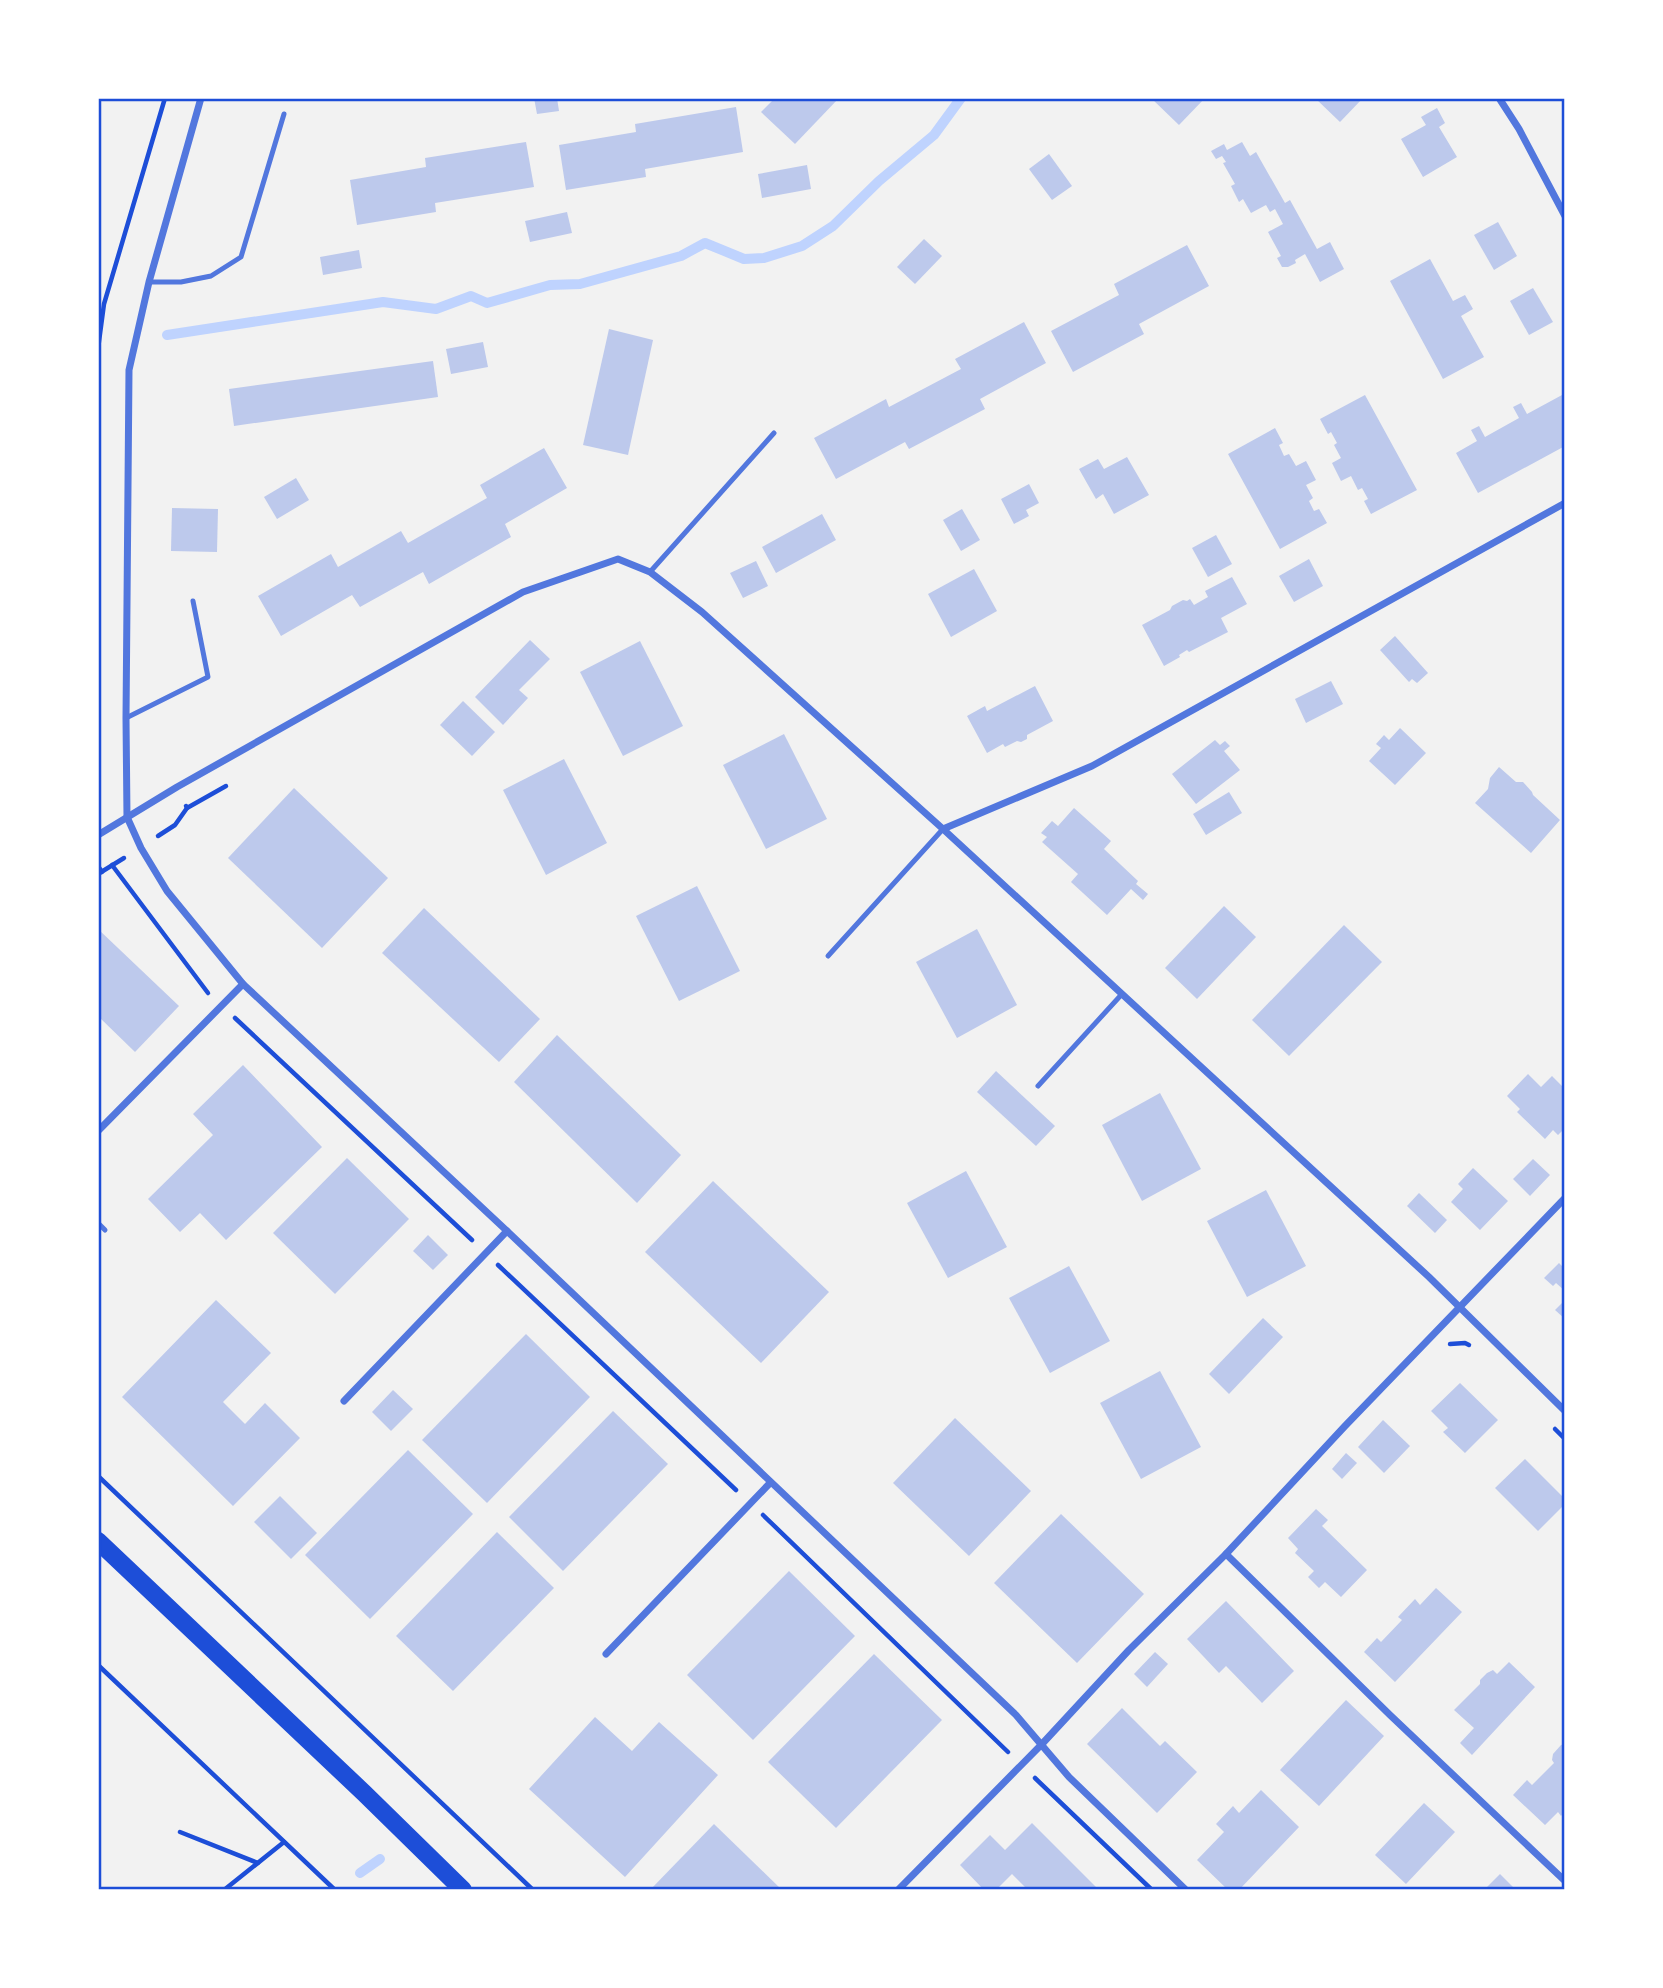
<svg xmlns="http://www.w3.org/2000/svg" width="1663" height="1988" font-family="'Zilla Slab',serif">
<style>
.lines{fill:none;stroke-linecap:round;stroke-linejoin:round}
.stream{stroke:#bfd3fe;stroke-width:10}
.building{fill:#bdc9ec}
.path{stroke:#1d4ed8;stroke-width:4.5}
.service{stroke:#5277de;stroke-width:5}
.minor{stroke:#5277de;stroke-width:7}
.primary{stroke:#1d4ed8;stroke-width:18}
.neatline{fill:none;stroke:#1d4ed8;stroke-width:2.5}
</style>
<rect width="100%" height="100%" fill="#f2f2f2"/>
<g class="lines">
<g class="stream">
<path d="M167,335L383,302L436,309L471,296L487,303L550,285L580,284L681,256L705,243L744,259L764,258L802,246L833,226L879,181L934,135L961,98"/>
<path d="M360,1873L380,1859"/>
</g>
</g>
<g class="building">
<path d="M534,98H557L559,111L537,114Z"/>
<path d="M775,98H839L795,144L761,112Z"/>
<path d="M1151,98H1205L1179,125Z"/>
<path d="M1315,98H1363L1340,122Z"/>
<path d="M736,107L743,152L645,169L646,177L566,190L559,145L636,132L635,124Z"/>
<path d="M1437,108L1445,123L1439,127L1457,157L1423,177L1401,139L1426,125L1421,117Z"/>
<path d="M526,142L534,187L435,203L436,212L357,225L350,180L426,167L425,158Z"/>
<path d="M1242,142L1250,156L1256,152L1285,203L1290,200L1317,249L1330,242L1344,269L1320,282L1305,254L1295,260L1296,263L1288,267H1282L1277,258L1281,256L1268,232L1283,224L1275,209L1270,212L1266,205L1251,213L1243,199L1239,202L1231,186L1235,184L1223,163L1226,162L1222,156L1216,159L1211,151L1224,144L1227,150Z"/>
<path d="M1049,154L1072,186L1052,200L1029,169Z"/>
<path d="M807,165L811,189L762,198L758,174Z"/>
<path d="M567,212L572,233L530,242L525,221Z"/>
<path d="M1498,222L1517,256L1494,270L1474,235Z"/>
<path d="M924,239L942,256L915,284L897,267Z"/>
<path d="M1187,245L1209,286L1139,324L1144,334L1073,372L1051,331L1119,295L1114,284Z"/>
<path d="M359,250L362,268L323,275L320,257Z"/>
<path d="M1430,259L1453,301L1465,295L1473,309L1461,316L1484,357L1443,379L1390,281Z"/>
<path d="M1533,288L1553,322L1529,335L1510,301Z"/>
<path d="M1024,322L1046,363L980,399L985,409L909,449L905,442L836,479L814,438L886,399L889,407L961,369L955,359Z"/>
<path d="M609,329L653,340L628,455L583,445Z"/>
<path d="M483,342L488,367L451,374L446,349Z"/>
<path d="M433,361L438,397L234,426L229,389Z"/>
<path d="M1365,395L1417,490L1371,514L1364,501L1368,499L1362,488L1358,490L1351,476L1341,481L1332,463L1341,458L1334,445L1337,443L1331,432L1328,434L1320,419Z"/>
<path d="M1562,395L1565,400V446L1478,493L1456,453L1477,441L1471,430L1479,426L1485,437L1519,418L1513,407L1521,403L1527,414Z"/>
<path d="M1275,428L1283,443L1279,445L1284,456L1289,454L1296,466L1306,461L1316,480L1306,485L1313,498L1309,501L1314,511L1319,509L1327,523L1280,549L1228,454Z"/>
<path d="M544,448L567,488L505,524L511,537L429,584L423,572L360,607L352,595L281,636L258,596L331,554L338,567L401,531L408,543L487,498L480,485Z"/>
<path d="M1127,457L1149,495L1114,514L1103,494L1096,499L1079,469L1098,459L1104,469Z"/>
<path d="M296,478L309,500L277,519L264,497Z"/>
<path d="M1029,484L1039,503L1026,510L1029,516L1014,524L1001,499Z"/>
<path d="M172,508L218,509L217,552L171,551Z"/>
<path d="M962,509L980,540L961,551L943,520Z"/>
<path d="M822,514L836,540L776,573L762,547Z"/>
<path d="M1216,535L1232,564L1208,577L1192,548Z"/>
<path d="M1309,559L1323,586L1294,602L1279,576Z"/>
<path d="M756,561L768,586L743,598L730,573Z"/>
<path d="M974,569L997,611L951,637L928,594Z"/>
<path d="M1232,577L1247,604L1221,618L1228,632L1189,652L1187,650L1179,655L1180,657L1164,666L1142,625L1170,610L1172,606L1183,600L1187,601L1190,599L1194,605L1208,597L1205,591Z"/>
<path d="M1395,636L1428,673L1417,683L1412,679L1409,682L1380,650Z"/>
<path d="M530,640L550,659L519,690L528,698L503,725L475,697Z"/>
<path d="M640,641L683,726L623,756L580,672Z"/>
<path d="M1331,681L1343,704L1306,723L1295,699Z"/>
<path d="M1035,686L1053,721L1027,735V739L1021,742L1017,741L1005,747L1003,744L987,753L967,716L985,706L987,711Z"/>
<path d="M463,701L495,732L472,756L440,725Z"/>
<path d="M1400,728L1426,753L1395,785L1369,761L1381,748L1376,744L1384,735L1389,740Z"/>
<path d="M784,734L827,819L766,849L723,765Z"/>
<path d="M1215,740L1220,745L1225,741L1230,746L1224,751L1240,770L1196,804L1172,774Z"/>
<path d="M564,759L607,843L546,875L503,790Z"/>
<path d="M1499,767L1516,782H1523L1532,792L1533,795L1560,820L1531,853L1475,803L1488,789L1490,778Z"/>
<path d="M294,788L388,878L322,948L228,858Z"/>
<path d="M1229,792L1242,813L1206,835L1193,814Z"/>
<path d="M1074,808L1111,841L1104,849L1138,881L1136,884L1148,894L1143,900L1131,889L1107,915L1071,882L1078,874L1042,842L1047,837L1041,833L1052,821L1058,826Z"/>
<path d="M697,886L740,971L679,1001L636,916Z"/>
<path d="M1224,906L1256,937L1197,999L1165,968Z"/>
<path d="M424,908L540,1019L499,1062L382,953Z"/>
<path d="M1344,925L1382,962L1289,1056L1252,1020Z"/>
<path d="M98,929L179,1006L135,1052L98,1016Z"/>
<path d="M977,929L1017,1005L957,1038L916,962Z"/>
<path d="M557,1035L681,1155L637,1203L514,1082Z"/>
<path d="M243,1065L322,1147L226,1240L200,1213L180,1232L148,1199L213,1135L193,1114Z"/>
<path d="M996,1071L1055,1126L1036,1146L977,1092Z"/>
<path d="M1528,1074L1541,1087L1552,1076L1565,1089V1128L1558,1135L1553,1130L1545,1139L1517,1112L1520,1109L1507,1096Z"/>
<path d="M1160,1093L1201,1169L1142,1201L1102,1125Z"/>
<path d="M347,1158L409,1219L335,1294L273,1233Z"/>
<path d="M1533,1159L1550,1175L1530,1196L1513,1179Z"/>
<path d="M1473,1168L1508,1201L1480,1230L1451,1202L1463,1189L1458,1184Z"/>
<path d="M966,1171L1007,1247L948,1278L907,1203Z"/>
<path d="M713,1181L829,1292L761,1363L645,1252Z"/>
<path d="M1266,1190L1306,1266L1247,1297L1207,1221Z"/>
<path d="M1419,1193L1447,1220L1435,1233L1407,1206Z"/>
<path d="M428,1235L448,1255L433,1270L413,1251Z"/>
<path d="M1559,1263L1565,1269V1291L1556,1283L1553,1286L1544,1278Z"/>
<path d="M1069,1266L1110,1341L1050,1373L1009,1298Z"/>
<path d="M216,1300L271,1353L223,1402L245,1424L265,1403L300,1438L233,1506L122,1397Z"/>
<path d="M1565,1300V1319L1555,1310Z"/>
<path d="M1263,1318L1283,1337L1229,1394L1209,1374Z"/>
<path d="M526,1334L590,1397L487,1503L422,1440Z"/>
<path d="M1160,1371L1201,1447L1141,1479L1100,1403Z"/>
<path d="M1460,1383L1498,1420L1465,1453L1443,1432L1448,1428L1431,1411Z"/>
<path d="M393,1390L413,1409L391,1431L372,1412Z"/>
<path d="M613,1411L668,1464L563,1571L509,1517Z"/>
<path d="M955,1418L1031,1491L969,1556L893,1483Z"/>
<path d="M1383,1420L1410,1446L1384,1473L1358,1447Z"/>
<path d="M408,1450L473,1514L370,1619L305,1555Z"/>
<path d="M1346,1453L1357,1463L1342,1479L1332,1469Z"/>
<path d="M1525,1459L1565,1499V1504L1538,1531L1495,1488Z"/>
<path d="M280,1496L317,1533L291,1559L254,1522Z"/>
<path d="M1316,1509L1328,1520L1322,1526L1367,1570L1341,1597L1325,1582L1319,1588L1308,1577L1314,1571L1295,1553L1298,1549L1288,1538Z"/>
<path d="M1061,1514L1144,1594L1077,1663L994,1583Z"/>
<path d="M497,1532L554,1588L453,1691L396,1636Z"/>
<path d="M789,1571L855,1636L753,1740L687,1675Z"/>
<path d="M1436,1588L1462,1612L1395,1682L1364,1652L1377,1638L1381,1642L1402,1620L1398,1617L1415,1599L1420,1605Z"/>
<path d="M1226,1601L1294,1671L1262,1703L1226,1666L1219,1673L1187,1639Z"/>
<path d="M1155,1652L1168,1664L1147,1687L1134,1674Z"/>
<path d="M874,1654L942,1720L836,1828L768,1762Z"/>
<path d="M1509,1662L1535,1687L1472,1755L1460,1743L1474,1728L1454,1710L1480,1684V1680L1487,1673L1493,1670L1497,1674Z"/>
<path d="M1346,1700L1384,1736L1319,1806L1280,1770Z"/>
<path d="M1122,1708L1160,1746L1165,1741L1197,1772L1157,1813L1087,1744Z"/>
<path d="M595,1717L632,1751L659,1722L718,1775L625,1877L529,1789Z"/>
<path d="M1565,1744V1811L1561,1816L1558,1812L1545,1825L1513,1795L1527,1780L1532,1785L1554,1763L1552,1760L1553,1754L1561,1745Z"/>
<path d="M1261,1790L1299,1827L1239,1890H1228L1197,1860L1224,1832L1216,1824L1233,1806L1239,1813Z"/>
<path d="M1424,1803L1455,1832L1406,1884L1375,1855Z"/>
<path d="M1032,1823L1099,1890H1028L1012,1874L996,1890H984L960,1865L990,1835L1005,1850Z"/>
<path d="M714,1824L782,1890H650Z"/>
<path d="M1500,1874L1516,1890H1484Z"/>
</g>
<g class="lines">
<g class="path">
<path d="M98,349L104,304L165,98"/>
<path d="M187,808L226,786"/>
<path d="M158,836L175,825L187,808L186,806"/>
<path d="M112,865L208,993"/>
<path d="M98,866L102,872"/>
<path d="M98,874L124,858"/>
<path d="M235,1018L472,1240"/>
<path d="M498,1265L736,1490"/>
<path d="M1450,1344L1465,1343L1469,1345"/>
<path d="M1555,1429L1565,1439"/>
<path d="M98,1476L533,1890"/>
<path d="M763,1515L1008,1752"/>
<path d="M98,1665L335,1890"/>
<path d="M1035,1778L1152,1890"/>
<path d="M180,1832L258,1863"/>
<path d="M224,1890L284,1842"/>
</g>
<g class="service">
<path d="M149,282H181L211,276L241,257L284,114"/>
<path d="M650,572L774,433"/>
<path d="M126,718L208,677L193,601"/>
<path d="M828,956L943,829"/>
<path d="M1038,1086L1122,994"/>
<path d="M98,1223L105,1230"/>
</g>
<g class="minor">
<path d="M201,98L149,282L129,370L126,718L127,817L141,848L167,891L243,984L507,1231L1016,1715L1069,1777L1186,1890"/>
<path d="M1499,98L1519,129L1565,216"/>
<path d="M943,829L1092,766L1565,503"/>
<path d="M98,835L177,787L523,592L618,559L650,572L702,612L943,829L1429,1277L1565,1411"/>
<path d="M98,1131L243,984"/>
<path d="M344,1401L507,1231"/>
<path d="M1226,1554L1390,1715L1565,1881"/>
<path d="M606,1654L770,1483"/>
<path d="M898,1890L1042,1744L1129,1650L1226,1554L1345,1426L1565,1198"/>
</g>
<path class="primary" d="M98,1541L364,1793L463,1890"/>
</g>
<rect width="1663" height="1988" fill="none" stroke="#ffffff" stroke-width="200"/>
<rect x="100" y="100" width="1463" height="1788" class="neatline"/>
</svg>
